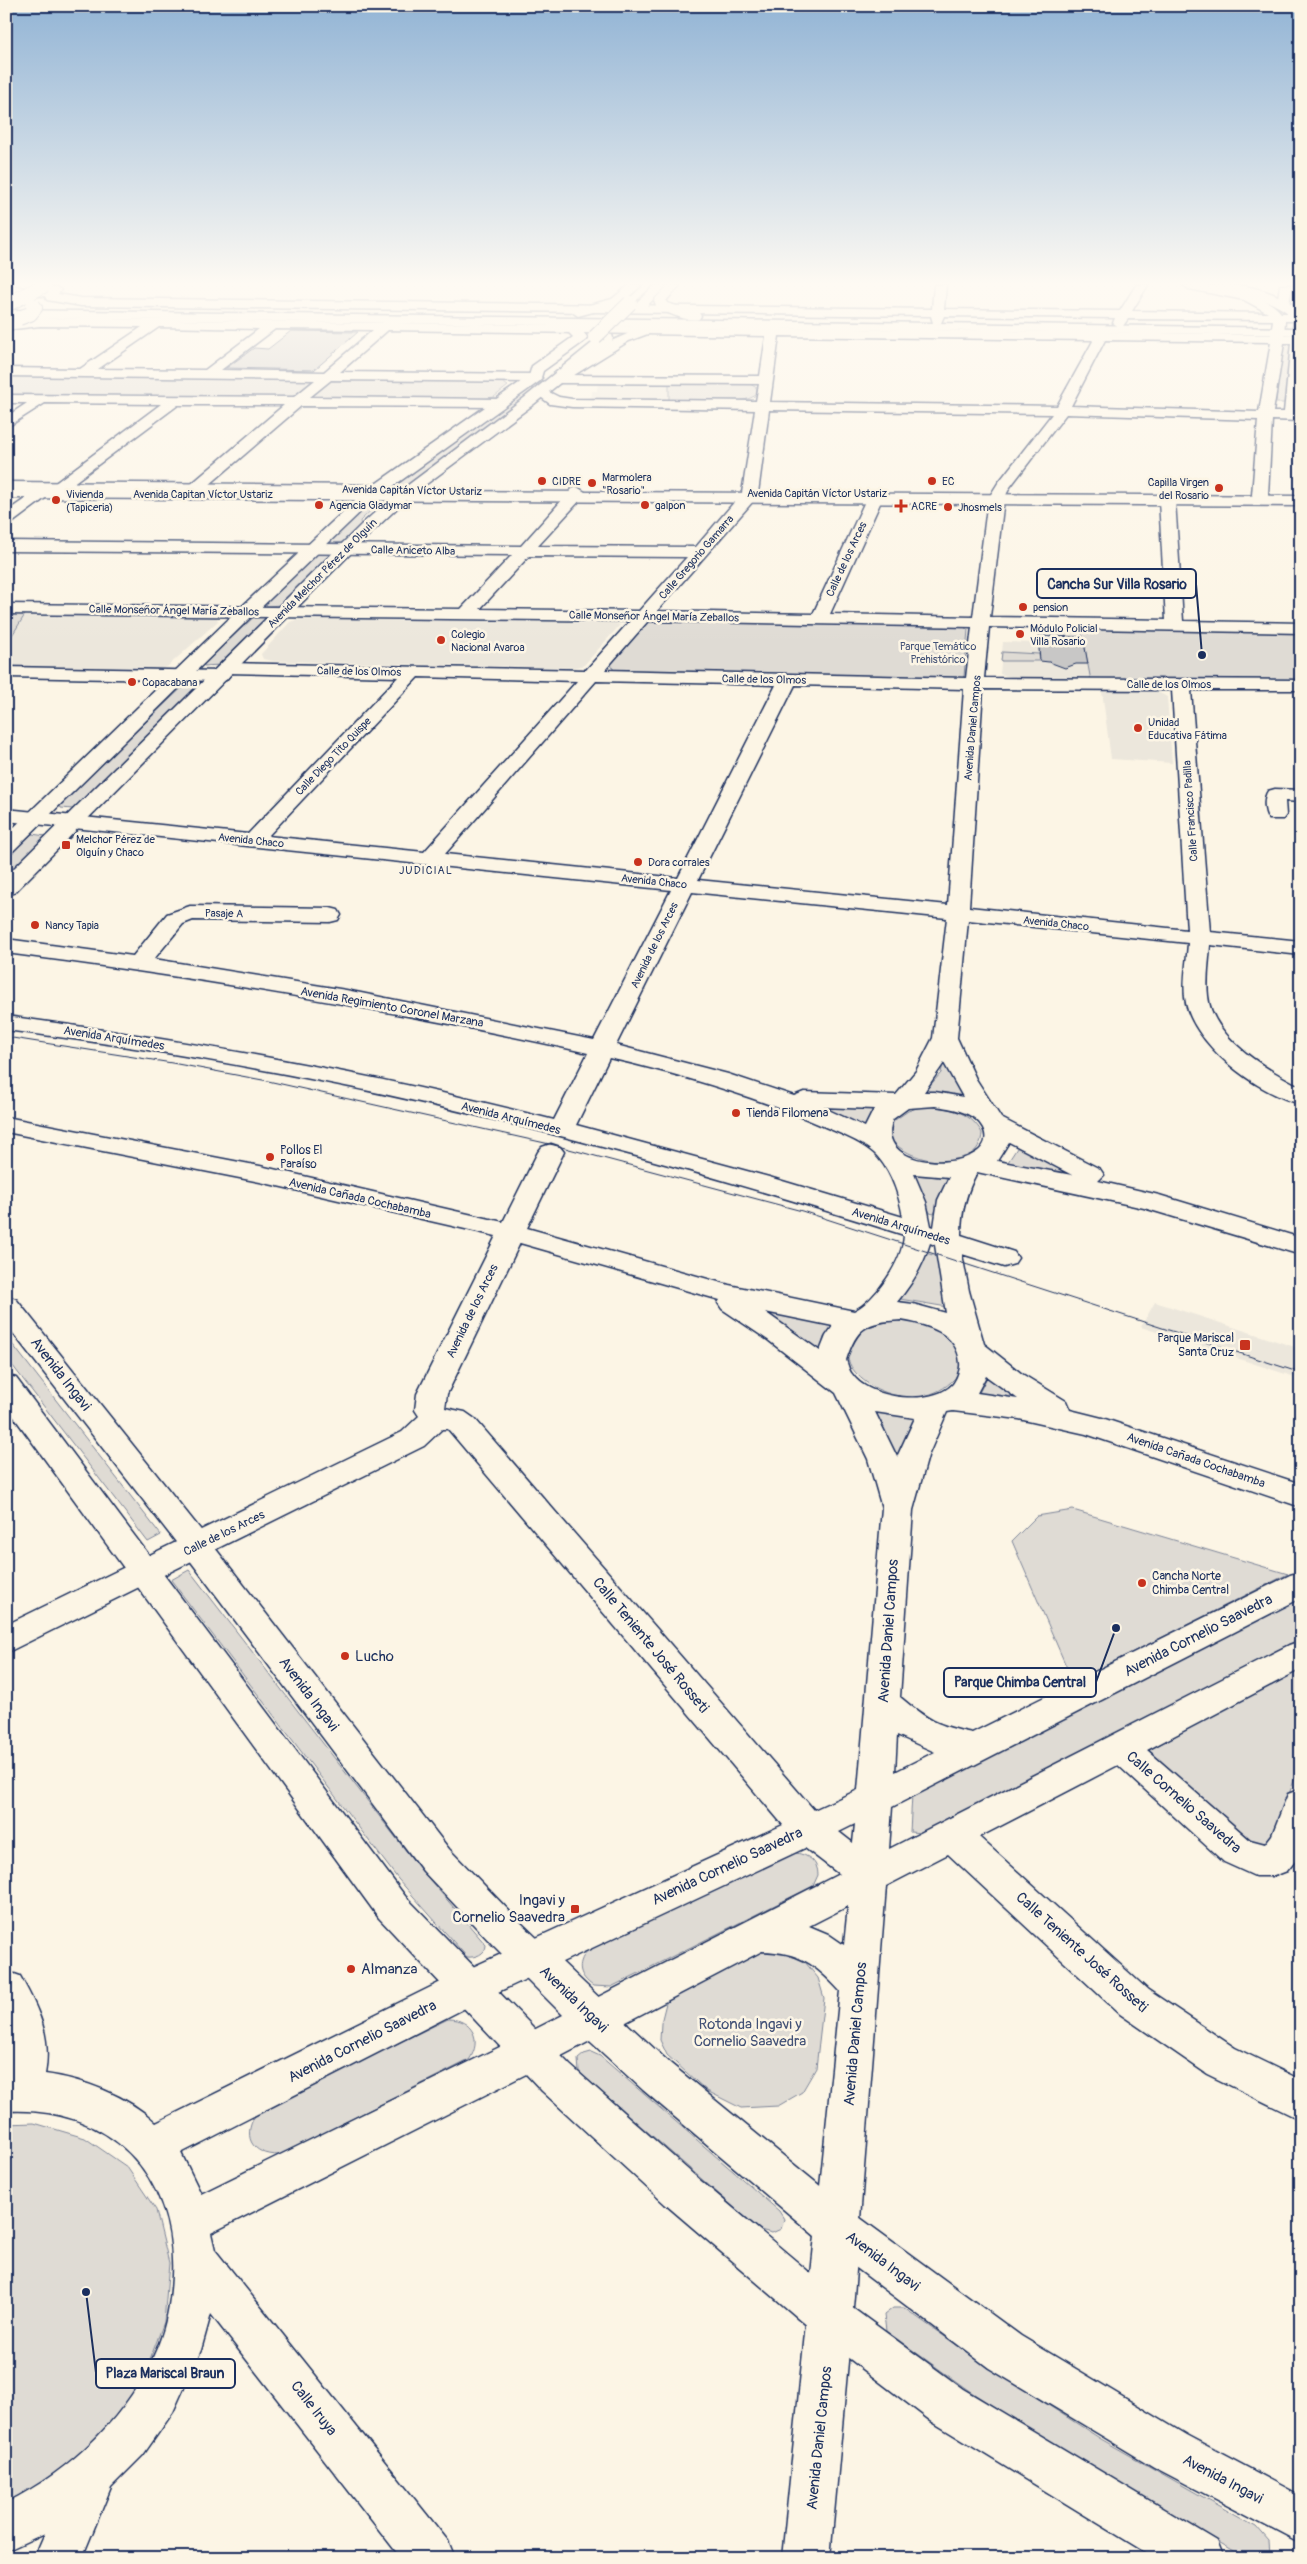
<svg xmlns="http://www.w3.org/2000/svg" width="1307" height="2564" font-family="Pangolin,sans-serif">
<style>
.built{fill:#ece7dc}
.green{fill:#dfdbd4;stroke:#7d8599}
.building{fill:#c8c7c6;stroke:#1b2f5e}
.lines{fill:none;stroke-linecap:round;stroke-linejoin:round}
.minor-casing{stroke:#1b2f5e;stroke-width:3}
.major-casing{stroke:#1b2f5e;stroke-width:3}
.highway-casing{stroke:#1b2f5e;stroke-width:3}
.minor{fill:#fcf5e5;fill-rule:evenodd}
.major{fill:#fcf5e5;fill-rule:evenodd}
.highway{fill:#fcf5e5;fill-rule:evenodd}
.tram{stroke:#1b2f5e;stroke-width:1}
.major-bridge-casing{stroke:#1b2f5e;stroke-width:16;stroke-linecap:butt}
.highway-bridge-casing{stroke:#1b2f5e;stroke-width:16;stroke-linecap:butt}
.major-bridge{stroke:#fcf5e5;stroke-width:14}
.highway-bridge{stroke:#fcf5e5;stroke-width:14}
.poi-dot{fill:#c8321e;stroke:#fcf5e5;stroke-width:2}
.labels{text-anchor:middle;stroke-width:5;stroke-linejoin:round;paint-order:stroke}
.far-poi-label{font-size:11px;fill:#1b2f5e;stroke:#fcf5e5;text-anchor:start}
.far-street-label{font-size:11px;fill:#1b2f5e;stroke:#fcf5e5}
.far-park-label{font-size:11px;fill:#425176;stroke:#fcf5e5}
.far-neighbourhood-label{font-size:11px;letter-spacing:1px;fill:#1b2f5e;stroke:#fcf5e5}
.street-label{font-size:12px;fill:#1b2f5e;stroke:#fcf5e5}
.poi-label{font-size:12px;fill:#1b2f5e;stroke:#fcf5e5;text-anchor:start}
.near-street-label{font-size:15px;fill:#1b2f5e;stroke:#fcf5e5}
.near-poi-label{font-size:15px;fill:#1b2f5e;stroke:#fcf5e5;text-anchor:start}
.near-park-label{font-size:15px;fill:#425176;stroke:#fcf5e5}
.leader{fill:none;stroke:#1b2f5e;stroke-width:2}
.callout-dot{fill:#1b2f5e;stroke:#fcf5e5;stroke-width:2}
.callout{fill:#fcf5e5;stroke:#1b2f5e;stroke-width:2}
.callout-label{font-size:14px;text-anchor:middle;font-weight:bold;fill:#1b2f5e}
</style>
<rect width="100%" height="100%" fill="#fcf5e5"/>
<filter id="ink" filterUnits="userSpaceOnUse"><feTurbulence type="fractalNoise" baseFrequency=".02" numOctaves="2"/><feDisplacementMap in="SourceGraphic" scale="10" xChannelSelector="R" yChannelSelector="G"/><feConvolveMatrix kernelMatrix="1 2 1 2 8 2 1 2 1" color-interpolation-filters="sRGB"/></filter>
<g filter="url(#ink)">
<g class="built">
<path d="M598,382H670L669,400H591L592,391H597Z"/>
<path d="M26,613L208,614L217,618L218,621L167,667L159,669L6,667V645Z"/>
<path d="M305,617L616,623L620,625L584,665L573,668L273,661L263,659L261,654L290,622Z"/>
<path d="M1037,629L1081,630L1091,678L1011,677L1000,674L1003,642L1038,643Z"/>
<path d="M1102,691H1156L1167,697L1172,763L1111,759Z"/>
<path d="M1155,1302L1301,1349V1379L1141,1327Z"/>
</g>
<g class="green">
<path d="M1285,342L1292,345L1286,403H1276L1282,344Z"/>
<path d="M6,374L310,379L312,381L291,398L6,397Z"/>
<path d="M341,378L499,380L508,386L494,397L477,400L310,397L330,380Z"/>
<path d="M544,380L520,401L404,487H389L510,400Z"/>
<path d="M669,381L748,383L757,388V394C744,407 688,401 669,401Z"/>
<path d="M375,499L382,500L360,521L361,526L345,542L331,543L329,541Z"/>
<path d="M319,552L330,554L281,605L267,606L266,604Z"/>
<path d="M6,611L26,613L6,645Z"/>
<path d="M255,616L267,618L220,665L204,666L203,664Z"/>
<path d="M654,621L964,627L968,630L964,676L961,679L622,673L613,669L611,664L647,623Z"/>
<path d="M1081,628L1301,632V682L1091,681Z"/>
<path d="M1002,652L1039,654L1040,661H1001Z"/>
<path d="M192,678L204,680L78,807L73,809L61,808L59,805Z"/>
<path d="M32,834L46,836L6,878V857Z"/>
<path d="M946,1050L975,1101L948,1093L925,1091L941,1073Z"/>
<path d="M815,1104L875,1109L865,1127Z"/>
<path d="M920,1107C944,1106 970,1110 982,1133C980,1175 909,1165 890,1138L892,1122L908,1111Z"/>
<path d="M1021,1142L1092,1180L1006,1165Z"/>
<path d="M914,1175L951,1178L934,1214L930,1213Z"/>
<path d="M926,1253L939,1257L947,1307L900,1299L911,1285Z"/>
<path d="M756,1310L801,1319L837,1322L824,1337L820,1353L791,1329Z"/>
<path d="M891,1321C913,1320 943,1324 956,1346C962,1355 963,1369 955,1378C902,1437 783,1342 891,1321Z"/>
<path d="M6,1336L161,1535L148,1542L6,1357Z"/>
<path d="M987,1377L1026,1400L979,1393Z"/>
<path d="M869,1410L918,1416L898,1479Z"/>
<path d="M1073,1510L1288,1574L1073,1682L1012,1541L1037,1516Z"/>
<path d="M189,1570L417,1865L486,1945C486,1954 475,1958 467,1957L398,1879L171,1580Z"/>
<path d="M1301,1597V1638L932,1828L921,1833L910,1832L912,1794Z"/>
<path d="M1301,1666V1762L1271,1842L1263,1845L1249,1841L1148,1751Z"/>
<path d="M796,1853C808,1855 818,1861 818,1875L813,1886L611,1987L593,1986C579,1976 576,1965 587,1951L787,1854Z"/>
<path d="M762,1949L782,1950L801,1957L818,1978L824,1998L816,2068L802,2092L778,2106L741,2108L707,2091L667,2055L660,2040L661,2023L666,2003L675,1992Z"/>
<path d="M448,2019C472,2019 483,2040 469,2060L280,2155C250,2155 241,2135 258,2111Z"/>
<path d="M591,2052L600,2056L779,2211L784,2219L781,2229L772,2233L760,2230L579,2072L578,2059L584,2054Z"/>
<path d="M34,2123L85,2138L127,2167L156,2210L169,2263L164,2322L141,2383L101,2440L46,2487L6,2507V2124Z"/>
<path d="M893,2308H904L978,2360L1101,2439L1256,2527L1269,2542L1270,2555L1263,2558L1243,2556L1089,2468L968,2390L886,2331L884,2315Z"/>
</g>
<g class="building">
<path d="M291,331L358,332L314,370L226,368L254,348L268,349Z"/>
<path d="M1038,636L1083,637L1088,664H1076L1065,668L1049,662L1040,661Z"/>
</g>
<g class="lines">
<g class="minor-casing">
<g id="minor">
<path d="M6,285C17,284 26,290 38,290C46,289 55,284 61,290L58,294L81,298L932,309L934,285H946L944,309L1120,311L1136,285H1148L1132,311L1268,313L1244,300L1189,289L1183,285C1209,282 1264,291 1281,313H1301V321H1285L1284,335H1292L1294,329H1301V379L1297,413H1301V421L1272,420L1268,495L1270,501L1267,504H1257L1252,495L1258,420L1066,414L1010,487L1004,499L990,617L1166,620L1159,500L1167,495L1175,500L1183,621L1301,623V633L989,627L984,678L1301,680V690H1191L1210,932L1301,941V955L1210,945C1209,962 1206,979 1208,996C1212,1038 1267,1070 1301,1087V1104C1258,1094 1190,1043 1185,997C1183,980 1187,960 1188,943L968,920L957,1038L976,1079L1001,1118L1100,1169L1104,1175L1098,1181L1159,1195L1301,1238V1255L1144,1208L977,1172C966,1193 961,1212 961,1235L1014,1252L1018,1258L1014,1264L1004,1267L962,1254L969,1291L984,1344L1022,1374L1066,1401L1070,1410L1102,1418L1301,1484V1507L1086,1434L1019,1419L953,1411L947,1412L928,1456L913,1510L900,1697C927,1720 938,1726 972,1733L1290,1575L1301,1572V1598L892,1807L889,1849L1289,1645L1301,1641V1669L1147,1750L1250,1840L1265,1844L1272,1835L1288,1794L1301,1789V1854L1287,1871L1274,1876H1255L1224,1862L1118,1765L979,1837L1148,1990L1235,2048L1301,2080V2120L1207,2074L1120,2014L948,1854L886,1886L854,2296L830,2558H782L840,1991C815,1964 800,1952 762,1951L544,2065L211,2233L215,2250L448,2541L455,2558H401L211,2314L201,2350L173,2412L143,2455L111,2487L82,2558H34L45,2533L6,2551V2503C72,2470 130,2415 158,2346C167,2324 171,2299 172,2276C177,2174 109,2105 6,2111L9,2048L6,2031V1971L20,1976C38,2008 52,2036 45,2074C83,2079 128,2096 156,2123L453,1976L783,1825L448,1429H442L424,1446L6,1653V1625L402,1432L419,1416L415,1410L417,1394L496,1236L260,1182L6,1132V1117L260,1166L503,1222L538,1152L542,1147L551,1144L560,1147L564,1152L527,1228L729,1285L854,1311C876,1300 903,1261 904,1235C692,1168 477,1109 258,1069C175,1053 91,1041 6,1030V1016C191,1041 373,1073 554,1120L588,1053C395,1010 202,978 6,953V939L133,956L167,914L190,906L330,908L338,910L341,915L338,920L330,922L193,920L183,924L154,959L346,990L594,1040L671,890L6,821V809L248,834L398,677L227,673L229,676L226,680L220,681L6,677V667L221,671L219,668L222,664L228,663L586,670L630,621L6,614V604L461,609L512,555L6,551V541L521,546L572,489L577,487L585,492L583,497L538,546L696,547L742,493L755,410L572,407L550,404L534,392L541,388L559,397L572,399L756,401L759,384L558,383L551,379L558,375L760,376L766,336L388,330L340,372L535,374L542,378L535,382L331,380L310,397L500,399L507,403L500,407L301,406L195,497L190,499L182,494L189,486L284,405H178L64,490L59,492L51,487L54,484L161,404L45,403L6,428V417L27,403H6V395L294,397L315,380L6,376V368L80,369L142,327L40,326L6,330V322L40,318L382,323L392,317L396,318L397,323L767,328L770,322H778L780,328L1090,332L1091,326H1099L1103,332L1271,335L1273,320L1128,319L1123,326L1119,327L1113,323L1115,318L944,316L941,323H933L931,316L81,306L47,300L45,296H25L7,290ZM159,327L259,329L205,370L98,369ZM275,329L373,330L324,372L221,370ZM779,336L1092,340L1093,341L1057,406L770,402ZM1105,340L1271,342L1259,412L1071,406ZM1284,343H1291L1284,412H1273ZM769,410L1052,414L998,483L988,499L973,617L830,614L882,499L874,494L866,499L813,614L657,611L755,499L758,493ZM529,556L687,557L639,611L480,609ZM648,621L972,627L966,678L605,670ZM418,677L577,681L424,852L268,836ZM596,681L776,685L678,878L445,854ZM795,685L964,689L948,905L698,880ZM983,689L1172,690L1187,930L969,907ZM692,892L947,918L933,1038L916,1071L896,1095L804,1092L794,1096L728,1074L616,1045ZM609,1058C683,1075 754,1096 823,1126C839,1133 861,1141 874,1153C891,1169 899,1195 903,1217L769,1177L576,1125ZM944,1063L963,1097L935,1092H924ZM935,1106C951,1108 975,1112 983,1128C1005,1172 869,1177 893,1119L908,1108ZM822,1107L874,1109L865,1127ZM1009,1142L1072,1175L997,1161ZM914,1174L949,1177L938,1200L934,1227L931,1226L926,1202ZM520,1243L720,1300L718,1303L722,1309L768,1340L836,1393L868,1459L882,1508L858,1790L814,1810L475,1419L465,1412L445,1408L447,1394ZM930,1243L935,1245L946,1313L913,1304L897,1302C912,1284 923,1266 930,1243ZM765,1312L833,1326L826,1336L820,1351ZM901,1320C927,1324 958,1333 960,1363C961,1368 957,1379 953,1384C932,1407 868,1399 852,1374C849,1371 848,1365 846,1360C857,1327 866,1322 901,1320ZM986,1376L1018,1399L977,1393ZM875,1412L915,1418L897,1457ZM897,1735L935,1752L895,1772ZM855,1824L853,1843L839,1832ZM805,1848L839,1874L516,2039L201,2194L181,2153L481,2000ZM848,1906L844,1945L828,1934L809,1926Z"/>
<path d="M1280,285H1292L1289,305L1283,309L1277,305Z"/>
<path d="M43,488L51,493L48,496L12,523L6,525V512L38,490Z"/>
<path d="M1275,789L1301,790V802L1285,801L1286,815L1283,819H1269C1264,812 1263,798 1268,791Z"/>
</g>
</g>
<g class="major-casing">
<g id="major">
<path d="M655,285H667L646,307H638L636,304L638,301Z"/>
<path d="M607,334L612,335L613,338L612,341L534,404L417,491L1301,496V506L6,498V488L400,491L524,398L602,335Z"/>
</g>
</g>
<g class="highway-casing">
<g id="highway">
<path d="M629,285H642L620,305L578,316L572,312L574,309L612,299Z"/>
<path d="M668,285H680L666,301L667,303L699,313L701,316L699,319C686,322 668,313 657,308L654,300Z"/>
<path d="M1214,285C1242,282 1279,291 1301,311V335L654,327L653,332L629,341L563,382H553L551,379L553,376L609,342L643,327L570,326C578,327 583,331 587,337L586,340L543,371L540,381L392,487L394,490L391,493L381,495L374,499L248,620L13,851L6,853V835L236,612L362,494L6,492V482L374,485L529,376L532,366L573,337L569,333L549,329L547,325L6,318V310L1293,328L1294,318C1272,298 1243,294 1216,288Z"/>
<path d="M407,486L412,488L415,491L412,494L374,530L14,893L6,894V876L362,524L402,488Z"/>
<path d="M6,1296L16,1299L208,1539L449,1849L518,1920L608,2006L671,2064L852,2212L1021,2336L1186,2435L1301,2496V2544L1154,2467L989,2368L822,2242L643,2090L580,2032L492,1944L423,1871L186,1555L6,1324Z"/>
<path d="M6,1375L16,1378L405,1896L570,2065L695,2176L847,2304L963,2389L1217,2541L1224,2558H1155L931,2421L817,2334L665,2204L542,2091L379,1918L6,1406Z"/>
</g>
</g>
<use href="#minor" class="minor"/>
<use href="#major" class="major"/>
<use href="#highway" class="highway"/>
<path class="tram" d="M6,1037L172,1063L268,1081L554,1145L802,1211L1301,1373"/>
<g class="major-bridge-casing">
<g id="major-bridge">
<path d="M6,305L45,285"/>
<path d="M595,337L630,303"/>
</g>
</g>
<g class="highway-bridge-casing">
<path id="highway-bridge" d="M19,318L30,314L35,308L33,305"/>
</g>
<use href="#major-bridge" class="major-bridge"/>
<use href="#highway-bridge" class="highway-bridge"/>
</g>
</g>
<linearGradient id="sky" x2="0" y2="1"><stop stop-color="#92b4d5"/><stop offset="0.44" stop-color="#fefaf3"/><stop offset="1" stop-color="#fefaf3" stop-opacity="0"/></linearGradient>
<rect width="1307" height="644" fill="url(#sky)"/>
<g class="poi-dot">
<circle cx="542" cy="481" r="5"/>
<circle cx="932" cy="481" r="5"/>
<circle cx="592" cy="483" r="5"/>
<circle cx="1219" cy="488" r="5"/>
<circle cx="56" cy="500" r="5"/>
<circle cx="319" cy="505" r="5"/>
<circle cx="645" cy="505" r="5"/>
<path d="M898.5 498.5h5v5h5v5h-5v5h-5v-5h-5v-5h5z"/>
<circle cx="948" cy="507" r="5"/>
<circle cx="1023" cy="607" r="5"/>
<circle cx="1020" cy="634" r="5"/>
<circle cx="441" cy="640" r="5"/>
<circle cx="132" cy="682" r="5"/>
<circle cx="1138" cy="728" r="5"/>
<rect x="61" y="840" width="10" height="10" rx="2.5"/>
<circle cx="638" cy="862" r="5"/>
<circle cx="35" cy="925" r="5"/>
<circle cx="736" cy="1113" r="5"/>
<circle cx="270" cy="1157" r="5"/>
<rect x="1239" y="1339" width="12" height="12" rx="2.5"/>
<circle cx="1142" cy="1583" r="5"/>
<circle cx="345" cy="1656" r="5"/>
<rect x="570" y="1904" width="10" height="10" rx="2.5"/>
<circle cx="351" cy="1969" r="5"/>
</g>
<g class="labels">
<g class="far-poi-label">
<text x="602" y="481">Marmolera<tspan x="602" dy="13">"Rosario"</tspan></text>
<text x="552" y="485">CIDRE</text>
<text x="942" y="485">EC</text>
<text x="1209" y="486" text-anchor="end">Capilla Virgen<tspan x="1209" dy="13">del Rosario</tspan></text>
<text x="66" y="498">Vivienda<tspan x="66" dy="13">(Tapiceria)</tspan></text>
<text x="329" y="509">Agencia Gladymar</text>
<text x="655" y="509">galpon</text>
<text x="911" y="510">ACRE</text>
<text x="958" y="511">Jhosmels</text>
<text x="1033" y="611">pension</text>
<text x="1030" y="632">Módulo Policial<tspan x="1030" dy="13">Villa Rosario</tspan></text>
<text x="451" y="638">Colegio<tspan x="451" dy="13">Nacional Avaroa</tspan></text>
<text x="142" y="686">Copacabana</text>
<text x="1148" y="726">Unidad<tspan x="1148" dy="13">Educativa Fátima</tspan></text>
<text x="76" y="843">Melchor Pérez de<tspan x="76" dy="13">Olguín y Chaco</tspan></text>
<text x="648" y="866">Dora corrales</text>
<text x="45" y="929">Nancy Tapia</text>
</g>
<g class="far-street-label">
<text transform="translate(412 490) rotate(1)" y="4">Avenida Capitán Víctor Ustariz</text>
<text x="817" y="497">Avenida Capitán Víctor Ustariz</text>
<text x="203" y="498">Avenida Capitan Víctor Ustariz</text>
<text transform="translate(413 550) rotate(1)" y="4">Calle Aniceto Alba</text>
<text transform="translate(696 557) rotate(-49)" y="4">Calle Gregorio Gamarra</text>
<text transform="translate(846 559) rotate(-65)" y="4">Calle de los Arces</text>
<text transform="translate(322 573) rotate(-45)" y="4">Avenida Melchor Pérez de Olguín</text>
<text transform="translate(174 610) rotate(1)" y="4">Calle Monseñor Ángel María Zeballos</text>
<text transform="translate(654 616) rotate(1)" y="4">Calle Monseñor Ángel María Zeballos</text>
<text transform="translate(359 671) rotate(1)" y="4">Calle de los Olmos</text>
<text transform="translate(764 679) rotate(1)" y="4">Calle de los Olmos</text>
<text x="1169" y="688">Calle de los Olmos</text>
<text transform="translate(972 728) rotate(-85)" y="4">Avenida Daniel Campos</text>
<text transform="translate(333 756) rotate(-46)" y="4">Calle Diego Tito Quispe</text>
<text transform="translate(1190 811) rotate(-94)" y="4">Calle Francisco Padilla</text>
<text transform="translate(251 840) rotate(6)" y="4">Avenida Chaco</text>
<text transform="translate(654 881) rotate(6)" y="4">Avenida Chaco</text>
<text transform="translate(224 913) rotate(1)" y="4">Pasaje A</text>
<text transform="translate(1056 923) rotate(6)" y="4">Avenida Chaco</text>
<text transform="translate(654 945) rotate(-64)" y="4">Avenida de los Arces</text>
</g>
<g class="far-park-label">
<text x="938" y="650">Parque Temático<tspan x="938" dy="13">Prehistórico</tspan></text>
</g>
<g class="far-neighbourhood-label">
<text x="426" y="874">JUDICIAL</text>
</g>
<g class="street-label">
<text transform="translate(392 1007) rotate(10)" y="4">Avenida Regimiento Coronel Marzana</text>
<text transform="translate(114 1038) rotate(9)" y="4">Avenida Arquímedes</text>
<text transform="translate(511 1118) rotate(14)" y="4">Avenida Arquímedes</text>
<text transform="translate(360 1198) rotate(13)" y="4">Avenida Cañada Cochabamba</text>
<text transform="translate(901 1226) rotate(17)" y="4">Avenida Arquímedes</text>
<text transform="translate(472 1311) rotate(-64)" y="4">Avenida de los Arces</text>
<text transform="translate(1196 1460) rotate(19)" y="4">Avenida Cañada Cochabamba</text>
<text transform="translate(224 1533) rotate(-26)" y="4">Calle de los Arces</text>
</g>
<g class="poi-label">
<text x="746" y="1117">Tienda Filomena</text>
<text x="280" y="1154">Pollos El<tspan x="280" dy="14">Paraíso</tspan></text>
<text x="1234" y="1342" text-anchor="end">Parque Mariscal<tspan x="1234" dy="14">Santa Cruz</tspan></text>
<text x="1152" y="1580">Cancha Norte<tspan x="1152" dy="14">Chimba Central</tspan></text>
</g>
<g class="near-street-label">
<text transform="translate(61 1374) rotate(52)" y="5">Avenida Ingavi</text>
<text transform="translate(888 1631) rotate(-86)" y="5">Avenida Daniel Campos</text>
<text transform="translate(1198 1635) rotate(-27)" y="5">Avenida Cornelio Saavedra</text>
<text transform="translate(651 1645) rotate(50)" y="5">Calle Teniente José Rosseti</text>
<text transform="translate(309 1694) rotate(53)" y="5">Avenida Ingavi</text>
<text transform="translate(1184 1802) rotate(41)" y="5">Calle Cornelio Saavedra</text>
<text transform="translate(727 1866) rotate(-25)" y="5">Avenida Cornelio Saavedra</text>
<text transform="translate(1082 1952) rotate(42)" y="5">Calle Teniente José Rosseti</text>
<text transform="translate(574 1999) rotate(44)" y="5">Avenida Ingavi</text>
<text transform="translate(855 2034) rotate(-85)" y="5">Avenida Daniel Campos</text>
<text transform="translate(362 2041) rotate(-27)" y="5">Avenida Cornelio Saavedra</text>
<text transform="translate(883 2261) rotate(37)" y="5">Avenida Ingavi</text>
<text transform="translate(314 2408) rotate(52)" y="5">Calle Iruya</text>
<text transform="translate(819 2438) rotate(-84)" y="5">Avenida Daniel Campos</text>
<text transform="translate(1223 2479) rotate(28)" y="5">Avenida Ingavi</text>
</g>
<g class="near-poi-label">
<text x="355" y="1661">Lucho</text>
<text x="565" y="1905" text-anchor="end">Ingavi y<tspan x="565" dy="17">Cornelio Saavedra</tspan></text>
<text x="361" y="1974">Almanza</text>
</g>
<g class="near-park-label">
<text x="750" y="2029">Rotonda Ingavi y<tspan x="750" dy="17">Cornelio Saavedra</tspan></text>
</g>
</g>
<path class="leader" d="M1202 655L1196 584M1116 1628L1096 1682M86 2292L96 2373"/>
<g class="callout-dot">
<circle cx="1202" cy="655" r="5"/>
<circle cx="1116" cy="1628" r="5"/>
<circle cx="86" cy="2292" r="5"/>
</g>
<g class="callout">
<rect x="1037" y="569" width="159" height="29" rx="5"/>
<rect x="944" y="1668" width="152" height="29" rx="5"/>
<rect x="96" y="2359" width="139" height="29" rx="5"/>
</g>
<g class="callout-label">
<text x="1117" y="589">Cancha Sur Villa Rosario</text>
<text x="1020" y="1687">Parque Chimba Central</text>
<text x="165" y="2378">Plaza Mariscal Braun</text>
</g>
<rect width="1307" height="2564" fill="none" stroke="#fcf5e5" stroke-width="25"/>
<rect x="12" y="12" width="1282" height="2539" fill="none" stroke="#1b2f5e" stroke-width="2" filter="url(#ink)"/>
</svg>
